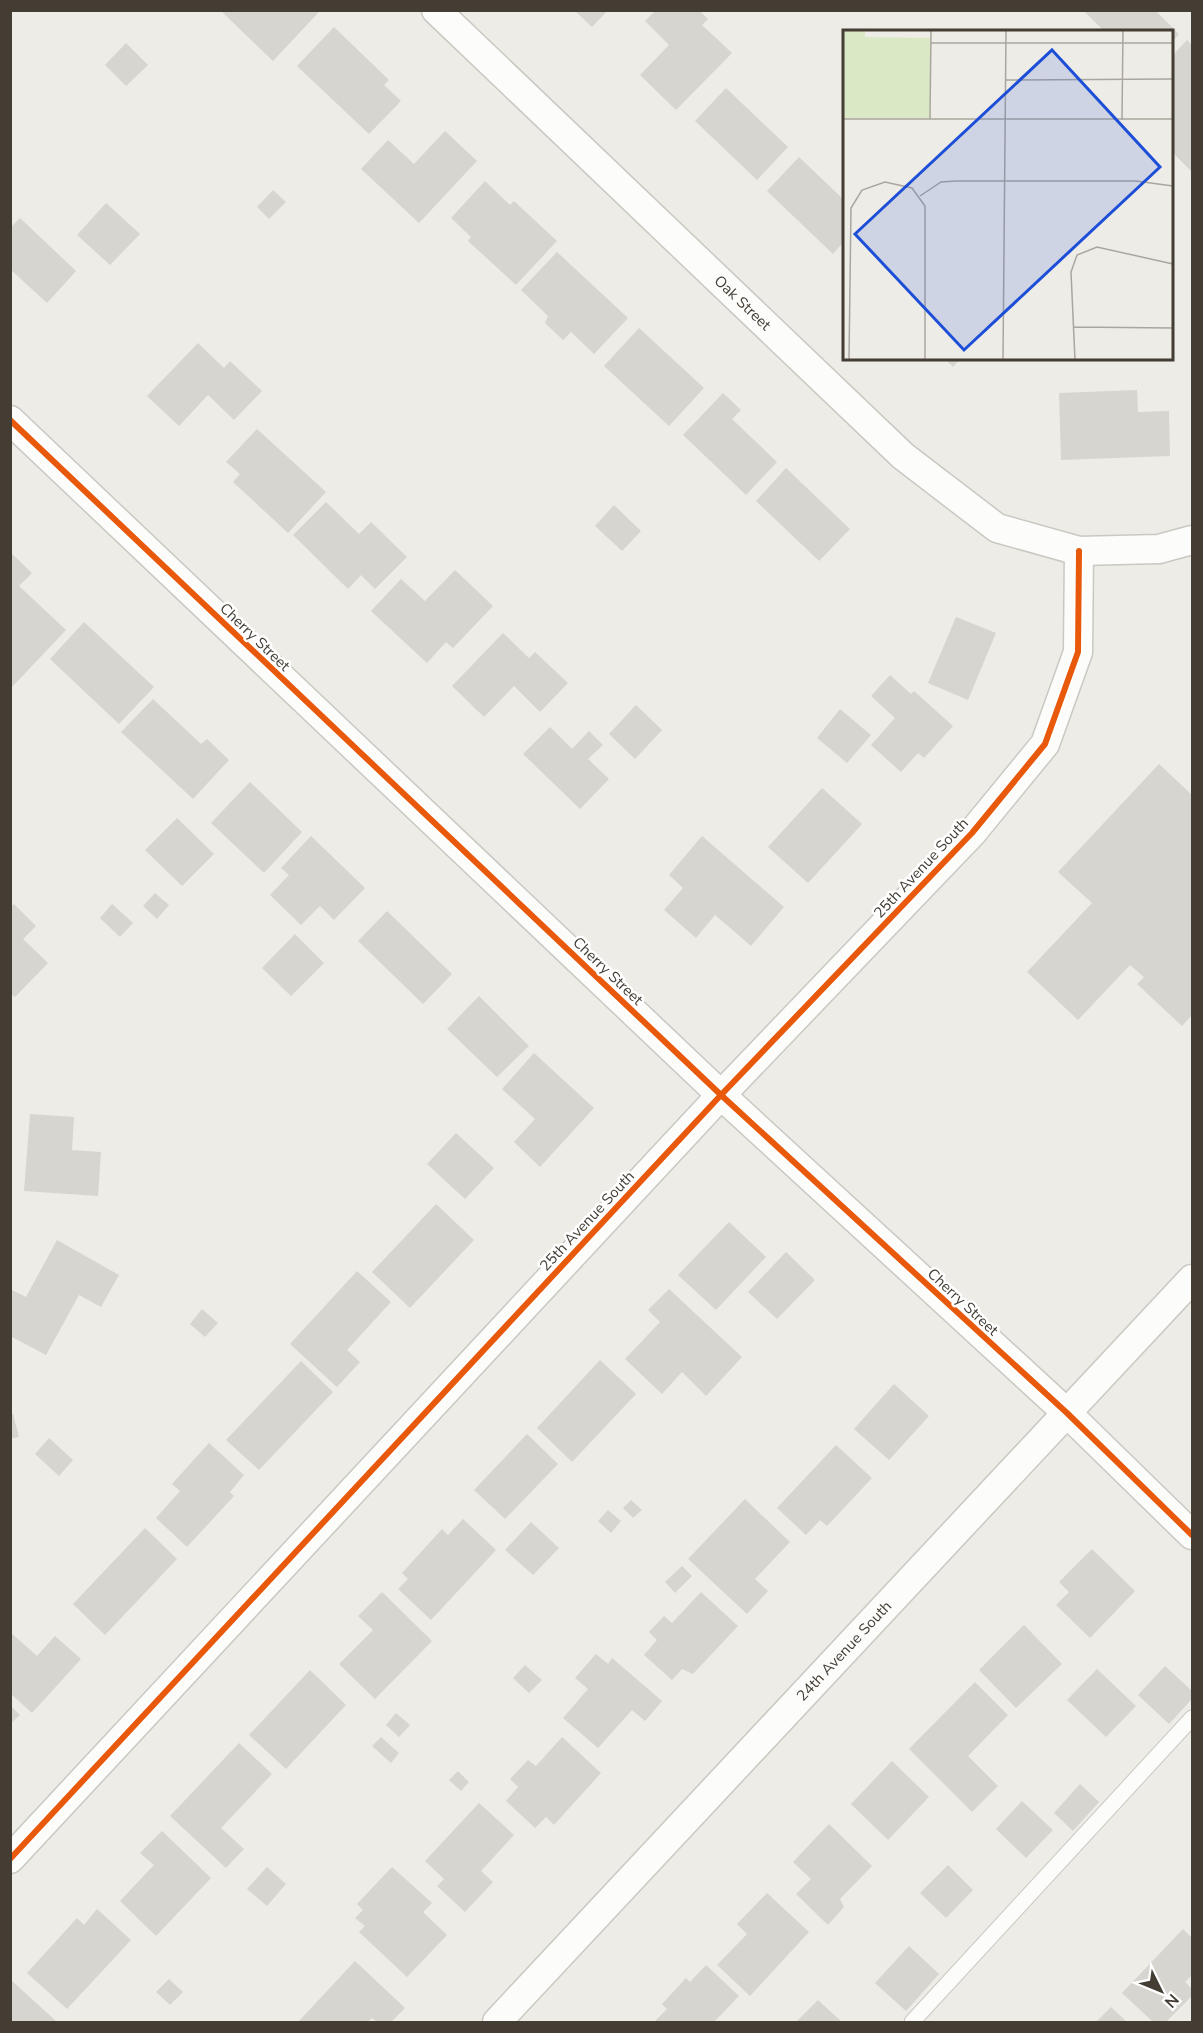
<svg xmlns="http://www.w3.org/2000/svg" width="1203" height="2033" font-family="'Nunito Sans',sans-serif">
<style>
.building{fill:#d7d5cf}
.lines{fill:none;stroke-linecap:round;stroke-linejoin:round}
.service-casing{stroke:#cac8c2;stroke-width:17}
.minor-casing{stroke:#cac8c2;stroke-width:31}
.service{stroke:#fcfcfb;stroke-width:15}
.minor{stroke:#fcfcfb;stroke-width:28}
.cycleway-casing{stroke:#fff;stroke-width:10}
.cycleway{stroke:#e8590c;stroke-width:6}
.labels{text-anchor:middle;stroke-width:5;stroke-linejoin:round;paint-order:stroke}
.street-label{font-size:15px;fill:#433d34;stroke:#fff}
.inset-road{fill:none;stroke:#aaa69f;stroke-width:1.5}
.view{fill:#1d4ed8;fill-opacity:0.15;stroke:#1d4ed8;stroke-width:3}
.inset-edge{fill:none;stroke:#433d34;stroke-width:3}
</style>
<rect width="100%" height="100%" fill="#eeece6"/>
<g class="building">
<path d="M220,10H316L318,13L273,61Z"/>
<path d="M574,10H608L592,27Z"/>
<path d="M656,10H699L708,19L702,25L732,53L676,110L640,75L669,45L645,21Z"/>
<path d="M1083,10H1155L1179,34L1172,42V32H1105Z"/>
<path d="M334,27L389,80L384,85L401,101L369,134L297,66Z"/>
<path d="M1187,40L1192,45V172L1172,152V56Z"/>
<path d="M126,43L148,65L126,86L105,65Z"/>
<path d="M726,88L788,147L757,180L695,121Z"/>
<path d="M445,131L477,161L419,223L361,169L388,140L414,164Z"/>
<path d="M799,157L844,200V241L833,254L767,191Z"/>
<path d="M485,181L510,205L514,201L557,241L516,285L468,241L471,237L451,218Z"/>
<path d="M273,190L286,202L269,219L257,207Z"/>
<path d="M106,203L140,234L110,265L77,235Z"/>
<path d="M20,218L76,271L47,303L10,269V228Z"/>
<path d="M557,252L628,318L594,354L571,332L563,340L545,323L548,316L521,290Z"/>
<path d="M639,328L704,388L669,426L604,366Z"/>
<path d="M198,343L224,368L230,361L262,391L234,420L208,395L179,426L147,396Z"/>
<path d="M944,358H961L953,367Z"/>
<path d="M1137,390L1138,412L1169,411L1170,456L1061,460L1059,393Z"/>
<path d="M723,393L741,410L732,419L777,462L746,495L683,435Z"/>
<path d="M257,429L326,492L288,533L233,482L240,474L226,462Z"/>
<path d="M786,468L850,529L819,561L756,501Z"/>
<path d="M326,502L359,534L371,522L407,557L375,589L361,575L348,589L293,535Z"/>
<path d="M614,505L641,531L622,551L595,526Z"/>
<path d="M10,552L32,573L19,586L66,630L12,687Z"/>
<path d="M455,570L493,606L453,648L446,642L427,663L371,611L401,579L425,601Z"/>
<path d="M956,617L996,633L968,700L928,683Z"/>
<path d="M84,622L154,687L119,724L50,659Z"/>
<path d="M503,633L529,658L535,652L568,683L540,712L514,686L484,717L452,686Z"/>
<path d="M890,675L911,694L914,691L953,726L924,758L918,753L901,772L871,745L895,718L871,696Z"/>
<path d="M153,699L201,744L207,739L229,760L193,799L121,732Z"/>
<path d="M636,705L662,730L635,759L609,734Z"/>
<path d="M840,709L871,735L847,763L817,738Z"/>
<path d="M550,727L572,749L589,731L603,745L588,759L609,779L580,809L523,754Z"/>
<path d="M1159,764L1192,795V1015L1182,1026L1137,984L1144,977L1130,965L1078,1020L1027,972L1092,903L1058,872Z"/>
<path d="M250,782L302,832L264,873L211,823Z"/>
<path d="M822,788L862,824L808,883L768,847Z"/>
<path d="M177,818L214,854L182,886L145,850Z"/>
<path d="M311,836L365,888L334,920L320,906L301,925L270,895L289,875L281,868Z"/>
<path d="M702,836L784,907L751,946L715,915L696,938L664,910L683,888L669,875Z"/>
<path d="M155,893L169,905L157,919L143,906Z"/>
<path d="M14,904L36,926L23,939L48,963L15,997L10,993V907Z"/>
<path d="M112,904L133,923L120,937L100,918Z"/>
<path d="M387,911L452,974L423,1004L358,941Z"/>
<path d="M295,934L324,963L291,996L262,968Z"/>
<path d="M479,996L529,1046L497,1077L447,1029Z"/>
<path d="M534,1053L594,1108L540,1167L514,1142L535,1119L502,1089Z"/>
<path d="M30,1114L74,1117L72,1150L101,1152L98,1196L24,1191Z"/>
<path d="M456,1133L494,1168L465,1199L427,1164Z"/>
<path d="M436,1204L474,1240L410,1308L372,1272Z"/>
<path d="M729,1222L766,1257L716,1310L678,1275Z"/>
<path d="M57,1240L119,1275L101,1307L79,1295L46,1355L10,1336V1289L26,1297Z"/>
<path d="M786,1252L815,1280L777,1319L748,1292Z"/>
<path d="M357,1271L391,1302L347,1350L360,1362L337,1387L290,1344Z"/>
<path d="M669,1289L742,1357L706,1396L682,1372L662,1394L625,1359L660,1322L648,1310Z"/>
<path d="M202,1309L218,1323L205,1337L190,1324Z"/>
<path d="M600,1360L636,1394L572,1462L537,1428Z"/>
<path d="M301,1361L333,1392L259,1470L226,1440Z"/>
<path d="M894,1384L929,1416L889,1460L854,1429Z"/>
<path d="M10,1414H13L19,1437L10,1439Z"/>
<path d="M527,1434L558,1464L505,1519L474,1490Z"/>
<path d="M49,1438L73,1460L59,1476L35,1454Z"/>
<path d="M209,1443L244,1475L230,1492L234,1496L187,1547L156,1518L180,1491L172,1484Z"/>
<path d="M836,1445L872,1478L827,1526L820,1520L806,1535L777,1508Z"/>
<path d="M745,1499L790,1542L755,1579L768,1591L747,1614L688,1559Z"/>
<path d="M631,1500L642,1510L633,1518L623,1508Z"/>
<path d="M608,1510L621,1521L611,1533L598,1521Z"/>
<path d="M463,1519L496,1550L431,1620L398,1589L408,1579L402,1573L442,1529L448,1535Z"/>
<path d="M531,1522L559,1548L533,1575L505,1550Z"/>
<path d="M145,1528L177,1559L105,1635L73,1604Z"/>
<path d="M1092,1549L1135,1591L1090,1638L1056,1605L1069,1592L1059,1582Z"/>
<path d="M682,1566L692,1576L675,1593L665,1582Z"/>
<path d="M382,1592L432,1641L375,1699L339,1664L373,1630L358,1616Z"/>
<path d="M701,1592L738,1626L693,1674L682,1669L672,1680L644,1655L657,1640L649,1632L664,1616L672,1623Z"/>
<path d="M1024,1625L1062,1664L1016,1708L979,1670Z"/>
<path d="M10,1632L37,1656L55,1636L81,1659L32,1713L10,1693Z"/>
<path d="M596,1654L608,1664L612,1658L662,1701L645,1721L632,1710L598,1748L563,1718L588,1689L575,1678Z"/>
<path d="M525,1665L542,1680L529,1693L513,1678Z"/>
<path d="M1165,1666L1192,1691V1699L1169,1724L1138,1695Z"/>
<path d="M1097,1669L1136,1706L1106,1737L1067,1700Z"/>
<path d="M310,1670L346,1705L286,1769L249,1735Z"/>
<path d="M975,1682L1008,1715L968,1756L998,1786L972,1812L909,1749Z"/>
<path d="M10,1705L20,1715L10,1724Z"/>
<path d="M396,1713L410,1725L399,1737L386,1725Z"/>
<path d="M381,1737L399,1753L391,1763L372,1746Z"/>
<path d="M562,1737L601,1773L554,1825L546,1817L535,1828L506,1801L518,1787L510,1779L528,1760L536,1766Z"/>
<path d="M239,1743L272,1774L221,1828L244,1849L226,1868L170,1816Z"/>
<path d="M892,1761L929,1797L888,1840L851,1804Z"/>
<path d="M458,1771L469,1782L461,1791L449,1780Z"/>
<path d="M1080,1784L1099,1802L1073,1831L1054,1813Z"/>
<path d="M1022,1801L1053,1830L1026,1858L996,1829Z"/>
<path d="M479,1803L514,1835L481,1871L493,1882L465,1912L437,1886L444,1879L425,1861Z"/>
<path d="M829,1824L872,1866L840,1899L844,1907L828,1925L796,1894L811,1879L793,1862Z"/>
<path d="M162,1831L211,1878L156,1936L120,1901L154,1865L140,1853Z"/>
<path d="M948,1865L973,1890L946,1918L920,1893Z"/>
<path d="M267,1867L286,1884L267,1906L247,1889Z"/>
<path d="M392,1867L432,1903L423,1912L447,1935L407,1977L359,1932L365,1926L355,1918L363,1910L357,1904Z"/>
<path d="M767,1893L809,1932L750,1996L717,1965L747,1934L737,1924Z"/>
<path d="M97,1909L131,1940L67,2009L27,1973L77,1918L84,1925Z"/>
<path d="M1183,1929L1192,1938V1975L1185,1982L1192,1989V1996L1166,2022H1153L1122,1993Z"/>
<path d="M909,1946L939,1974L906,2011L875,1983Z"/>
<path d="M355,1961L405,2008L391,2022H377L372,2018L368,2022H301L299,2021Z"/>
<path d="M706,1965L739,1996L714,2022H654L667,2009L662,2004L686,1978L690,1982Z"/>
<path d="M169,1979L183,1992L170,2005L156,1992Z"/>
<path d="M12,1981L57,2022H10V1983Z"/>
<path d="M818,2000L842,2022H796Z"/>
<path d="M1111,2007L1127,2022H1096Z"/>
</g>
<g class="lines">
<g class="service-casing">
<path id="service" d="M912,2022L1192,1718"/>
</g>
<g class="minor-casing">
<g id="minor">
<path id="s1" d="M436,10L903,456L997,528L1079,551L1159,549L1192,540"/>
<path d="M10,420L721,1095L1067,1413L1192,1535"/>
<path d="M10,1859L721,1095L972,833L1045,744L1078,652L1079,551"/>
<path id="s2" d="M497,2022L1192,1279"/>
</g>
</g>
<use href="#service" class="service"/>
<use href="#minor" class="minor"/>
<g class="cycleway-casing">
<g id="cycleway">
<path d="M10,420L721,1095L1067,1413L1192,1535"/>
<path d="M10,1859L721,1095L972,833L1045,744L1078,652L1079,551"/>
</g>
</g>
<use href="#cycleway" class="cycleway"/>
</g>
<g class="labels">
<g class="street-label">
<text dy="5" stroke="none"><textPath href="#s1" startOffset="424">Oak Street</textPath></text>
<text transform="translate(255 637) rotate(44)" y="5">Cherry Street</text>
<text transform="translate(921 868) rotate(-47)" y="5">25th Avenue South</text>
<text transform="translate(608 971) rotate(44)" y="5">Cherry Street</text>
<text transform="translate(587 1221) rotate(-47)" y="5">25th Avenue South</text>
<text transform="translate(963 1302) rotate(43)" y="5">Cherry Street</text>
<text dy="5" stroke="none"><textPath href="#s2" startOffset="508">24th Avenue South</textPath></text>
</g>
</g>
<g transform="translate(843 30)">
<rect width="330" height="330" fill="#eeece6"/>
<path d="M0,0H22V7L88,8L87,89H0Z" fill="#dae8c6"/>
<path class="inset-road" d="M88,13H330M162,50L330,49M0,89H330M87,89L88,0M279,90L280,0M77,166L98,152L113,151H293L330,156M231,297L330,298M6,330L8,178L19,160L42,152L69,158L82,176V330M160,330L163,0M232,330L228,242L234,225L254,217L330,234"/>
<path class="view" d="M209,20L317,137L121,320L12,204Z"/>
<rect width="330" height="330" class="inset-edge"/>
</g>
<rect width="1203" height="2033" fill="none" stroke="#433d34" stroke-width="24"/>
<g transform="translate(1161 1991) rotate(133)" stroke="#ffffff" stroke-width="4.5" paint-order="stroke">
<path d="M0-4.5L10 22L0 15L-10 22Z" fill="#433d34"/>
<text y="-9" font-size="16" font-weight="bold" text-anchor="middle" fill="#433d34">N</text>
</g>
</svg>
